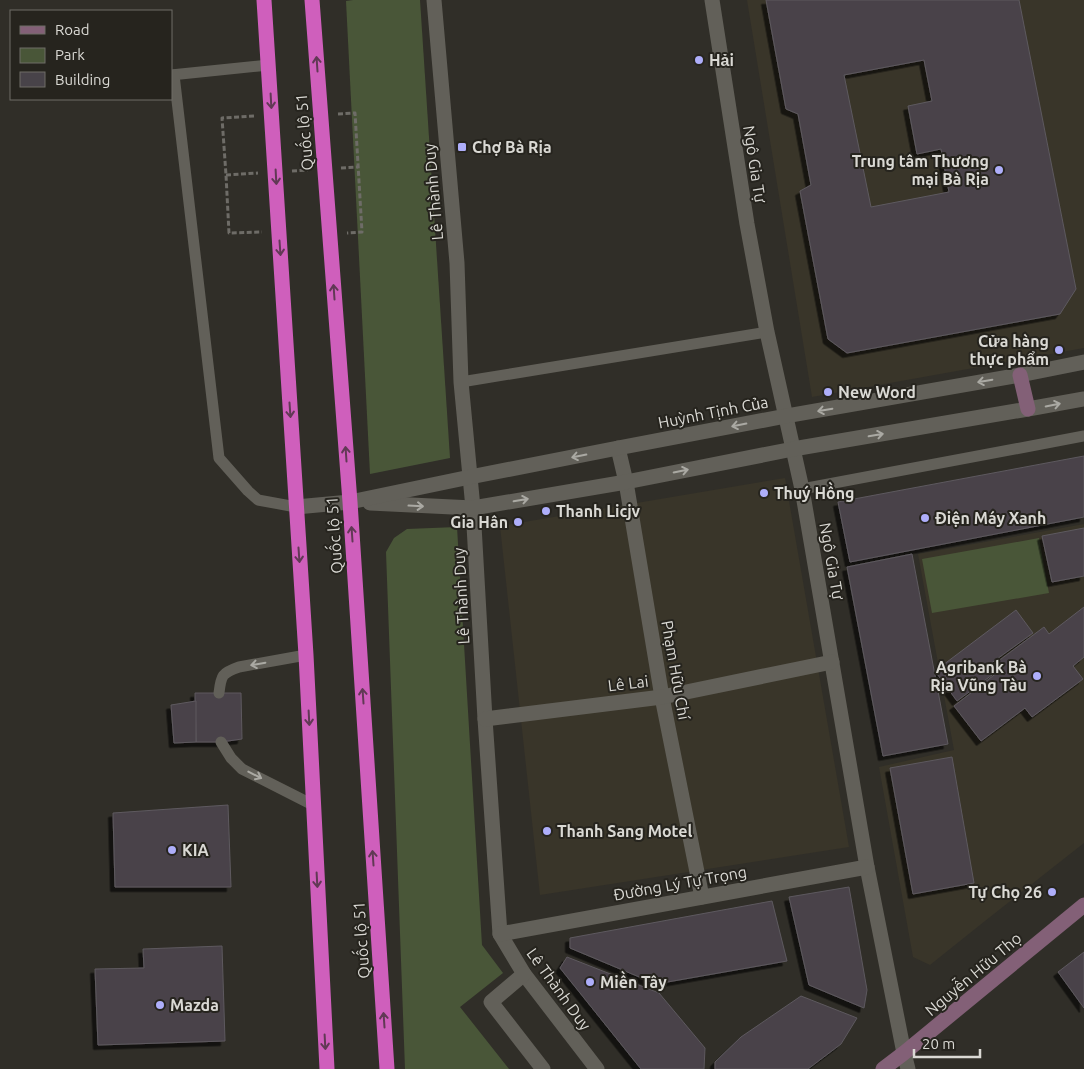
<svg xmlns="http://www.w3.org/2000/svg" width="1084" height="1069" font-family="Ubuntu,sans-serif">
<style>
.built{fill:#393529}
.green{fill:#495638}
.building{fill:#484349;stroke:#5e595f;fill-rule:evenodd;filter:url(#shadow)}
.lines{fill:none;stroke-linecap:round;stroke-linejoin:round}
.path{stroke:#6e6c67;stroke-width:3;stroke-dasharray:5 2.5;stroke-linecap:butt}
.lane{stroke:#626059;stroke-width:11}
.street{stroke:#626059;stroke-width:15}
.secondary{stroke:#836077;stroke-width:15}
.highway{stroke:#cf5fbc;stroke-width:15}
.oneway{stroke:#613955}
.oneway2{stroke:#aaa9a3}
.poi-dot{fill:#aeaefa;stroke:#26241e;stroke-width:2}
.labels{text-anchor:middle;stroke-width:4;stroke-linejoin:round;paint-order:stroke}
.poi-label{font-size:16px;font-weight:bold;fill:#dad9d4;stroke:#26241e;text-anchor:start}
.street-label{font-size:16px;fill:#dad9d4;stroke:#26241e}
</style>
<defs>
<filter id="shadow"><feDropShadow dx="-4.5" dy="4.5" stdDeviation="0" flood-color="#0009"/></filter>
</defs>
<rect width="100%" height="100%" fill="#302e28"/>
<g class="built">
<path d="M747,0H1084V348L812,397Z"/>
<path d="M785,478L849,847L540,895L500,526Z"/>
<path d="M1084,524V843L985,921L930,965L913,957L879,767L954,750L918,554Z"/>
</g>
<g class="green">
<path d="M353,0H420L450,458L370,474L346,1Z"/>
<path d="M457,527L482,945L503,973L460,1007L509,1069H405L386,552L394,538L407,529Z"/>
<path d="M1039,538L1049,593L932,613L922,559Z"/>
</g>
<g class="building">
<path d="M766,0H1019L1076,289L1060,314L847,353L828,339L800,191L811,185L798,114L786,109ZM924,60L932,101L908,106L917,154L941,149L949,192L871,207L844,75Z"/>
<path d="M1084,456V517L850,562L838,502Z"/>
<path d="M1084,528V576L1052,582L1042,536Z"/>
<path d="M912,554L948,744L883,756L847,567Z"/>
<path d="M1084,607V657L1073,666L1083,679L1032,717L1025,708L981,741L954,706L998,672L993,665L1044,627L1049,634Z"/>
<path d="M1016,610L1033,633L990,664L996,672L957,701L935,671Z"/>
<path d="M195,693H241L242,739L221,742H196Z"/>
<path d="M196,701V742L174,743L171,705Z"/>
<path d="M952,757L974,883L913,894L890,768Z"/>
<path d="M228,805L231,887H115L113,813Z"/>
<path d="M849,887L867,990L864,1008L809,985L789,897Z"/>
<path d="M772,901L787,961L656,984L570,948V938Z"/>
<path d="M222,946L225,1041L98,1045L95,969L144,968L143,949Z"/>
<path d="M1084,952V1008L1058,972Z"/>
<path d="M567,957L659,993L705,1048L704,1069H641L560,968Z"/>
<path d="M801,996L857,1018L841,1044L808,1069H715V1062L741,1037Z"/>
</g>
<g class="lines">
<g class="path">
<path d="M338,114L355,113L362,232L347,233"/>
<path d="M254,116L222,118L226,175L229,233L262,232"/>
<path d="M341,168L358,167"/>
<path d="M292,171L308,170"/>
<path d="M226,175L258,173"/>
</g>
<g class="lane">
<path d="M171,75L269,65"/>
<path d="M174,75L219,458L248,491L258,500L296,507"/>
<path d="M461,382L767,332"/>
<path d="M802,489L1084,436"/>
<path d="M219,693C221,675 222,673 239,667L306,655"/>
<path d="M221,742L231,758L242,769L313,805"/>
</g>
<g class="street">
<path d="M434,0L457,263L461,382L473,508L485,719L500,934L524,974L597,1069"/>
<path d="M712,0L747,224L767,332L802,489L867,867L904,1053L908,1069"/>
<path d="M618,448L626,482L662,697L702,897"/>
<path d="M370,503L473,508L626,482L793,449L1028,409L1084,399"/>
<path d="M296,507L350,502L470,477L618,448L786,416L1020,375L1084,362"/>
<path d="M485,719L662,697L832,662"/>
<path d="M500,934L867,867"/>
<path d="M524,974L491,1002L543,1069"/>
</g>
<g class="secondary">
<path d="M1020,375L1028,409"/>
<path d="M883,1069L904,1053L1084,905"/>
</g>
<g class="highway">
<path d="M264,0L306,655L327,1069"/>
<path d="M312,0L350,502L387,1069"/>
</g>
</g>
<defs><path id="oneway-shaft" d="M-6 0H5M1.5-3L5.5 0L1.5 3" fill="none" stroke-width="1.6" stroke-linecap="round" stroke-linejoin="round" transform="scale(1.25)"/></defs>
<g class="oneway">
<use href="#oneway-shaft" transform="translate(317 64) rotate(-94)"/>
<use href="#oneway-shaft" transform="translate(271 101) rotate(87)"/>
<use href="#oneway-shaft" transform="translate(276 177) rotate(87)"/>
<use href="#oneway-shaft" transform="translate(280 248) rotate(86)"/>
<use href="#oneway-shaft" transform="translate(334 292) rotate(-94)"/>
<use href="#oneway-shaft" transform="translate(290 410) rotate(86)"/>
<use href="#oneway-shaft" transform="translate(346 454) rotate(-94)"/>
<use href="#oneway-shaft" transform="translate(352 534) rotate(-94)"/>
<use href="#oneway-shaft" transform="translate(299 555) rotate(86)"/>
<use href="#oneway-shaft" transform="translate(363 696) rotate(-94)"/>
<use href="#oneway-shaft" transform="translate(309 718) rotate(87)"/>
<use href="#oneway-shaft" transform="translate(373 858) rotate(-94)"/>
<use href="#oneway-shaft" transform="translate(317 880) rotate(87)"/>
<use href="#oneway-shaft" transform="translate(384 1020) rotate(-94)"/>
<use href="#oneway-shaft" transform="translate(325 1042) rotate(87)"/>
</g>
<g class="oneway2">
<use href="#oneway-shaft" transform="translate(985 381) rotate(170)"/>
<use href="#oneway-shaft" transform="translate(1053 405) rotate(-11)"/>
<use href="#oneway-shaft" transform="translate(825 410) rotate(170)"/>
<use href="#oneway-shaft" transform="translate(739 425) rotate(169)"/>
<use href="#oneway-shaft" transform="translate(876 435) rotate(-10)"/>
<use href="#oneway-shaft" transform="translate(579 456) rotate(169)"/>
<use href="#oneway-shaft" transform="translate(681 471) rotate(-11)"/>
<use href="#oneway-shaft" transform="translate(521 500) rotate(-10)"/>
<use href="#oneway-shaft" transform="translate(416 506) rotate(3)"/>
<use href="#oneway-shaft" transform="translate(258 664) rotate(170)"/>
<use href="#oneway-shaft" transform="translate(255 775) rotate(27)"/>
</g>
<g class="poi-dot">
<circle cx="699" cy="60" r="5"/>
<rect x="457" y="142" width="10" height="10" rx="2.5"/>
<circle cx="999" cy="170" r="5"/>
<circle cx="1059" cy="350" r="5"/>
<circle cx="828" cy="392" r="5"/>
<circle cx="764" cy="493" r="5"/>
<circle cx="546" cy="511" r="5"/>
<circle cx="925" cy="518" r="5"/>
<circle cx="518" cy="522" r="5"/>
<circle cx="1037" cy="676" r="5"/>
<circle cx="547" cy="831" r="5"/>
<circle cx="172" cy="850" r="5"/>
<circle cx="1052" cy="892" r="5"/>
<circle cx="590" cy="982" r="5"/>
<circle cx="160" cy="1005" r="5"/>
</g>
<g class="labels">
<g class="poi-label">
<text x="709" y="66">Hải</text>
<text x="472" y="153">Chợ Bà Rịa</text>
<text x="989" y="167" text-anchor="end">Trung tâm Thương<tspan x="989" dy="18">mại Bà Rịa</tspan></text>
<text x="1049" y="347" text-anchor="end">Cửa hàng<tspan x="1049" dy="18">thực phẩm</tspan></text>
<text x="838" y="398">New Word</text>
<text x="774" y="499">Thuý Hồng</text>
<text x="556" y="517">Thanh Licjv</text>
<text x="935" y="524">Điện Máy Xanh</text>
<text x="508" y="528" text-anchor="end">Gia Hân</text>
<text x="1027" y="673" text-anchor="end">Agribank Bà<tspan x="1027" dy="18">Rịa Vũng Tàu</tspan></text>
<text x="557" y="837">Thanh Sang Motel</text>
<text x="182" y="856">KIA</text>
<text x="1042" y="898" text-anchor="end">Tự Chọ 26</text>
<text x="600" y="988">Miền Tây</text>
<text x="170" y="1011">Mazda</text>
</g>
<g class="street-label">
<text transform="translate(304 132) rotate(-95)" y="6">Quốc lộ 51</text>
<text transform="translate(755 164) rotate(81)" y="6">Ngô Gia Tự</text>
<text transform="translate(433 192) rotate(-95)" y="6">Lê Thành Duy</text>
<text transform="translate(713 412) rotate(-11)" y="6">Huỳnh Tịnh Của</text>
<text transform="translate(334 535) rotate(-94)" y="6">Quốc lộ 51</text>
<text transform="translate(832 561) rotate(80)" y="6">Ngô Gia Tự</text>
<text transform="translate(461 596) rotate(-93)" y="6">Lê Thành Duy</text>
<text transform="translate(676 670) rotate(80)" y="6">Phạm Hữu Chí</text>
<text transform="translate(628 683) rotate(-7)" y="6">Lê Lai</text>
<text transform="translate(680 883) rotate(-10)" y="6">Đường Lý Tự Trọng</text>
<text transform="translate(361 940) rotate(-94)" y="6">Quốc lộ 51</text>
<text transform="translate(973 974) rotate(-40)" y="6">Nguyễn Hữu Thọ</text>
<text transform="translate(559 989) rotate(54)" y="6">Lê Thành Duy</text>
</g>
</g>
<rect x="10" y="10" width="162" height="90" fill="#26241e" stroke="#6e6c67"/>
<rect x="20" y="26" width="25" height="8" fill="#836077" stroke="#6e6c67"/>
<text x="55" y="35" font-size="15" fill="#dad9d4">Road</text>
<rect x="20" y="48" width="25" height="15" fill="#495638" stroke="#6e6c67"/>
<text x="55" y="60" font-size="15" fill="#dad9d4">Park</text>
<rect x="20" y="72" width="25" height="15" fill="#484349" stroke="#6e6c67"/>
<text x="55" y="85" font-size="15" fill="#dad9d4">Building</text>
<path d="M914 1049v8h66v-8" fill="none" stroke="#dad9d4" stroke-width="2.5"/>
<text x="922" y="1049" font-size="15" fill="#dad9d4" stroke="#26241e" stroke-width="4" paint-order="stroke">20 m</text>
</svg>
